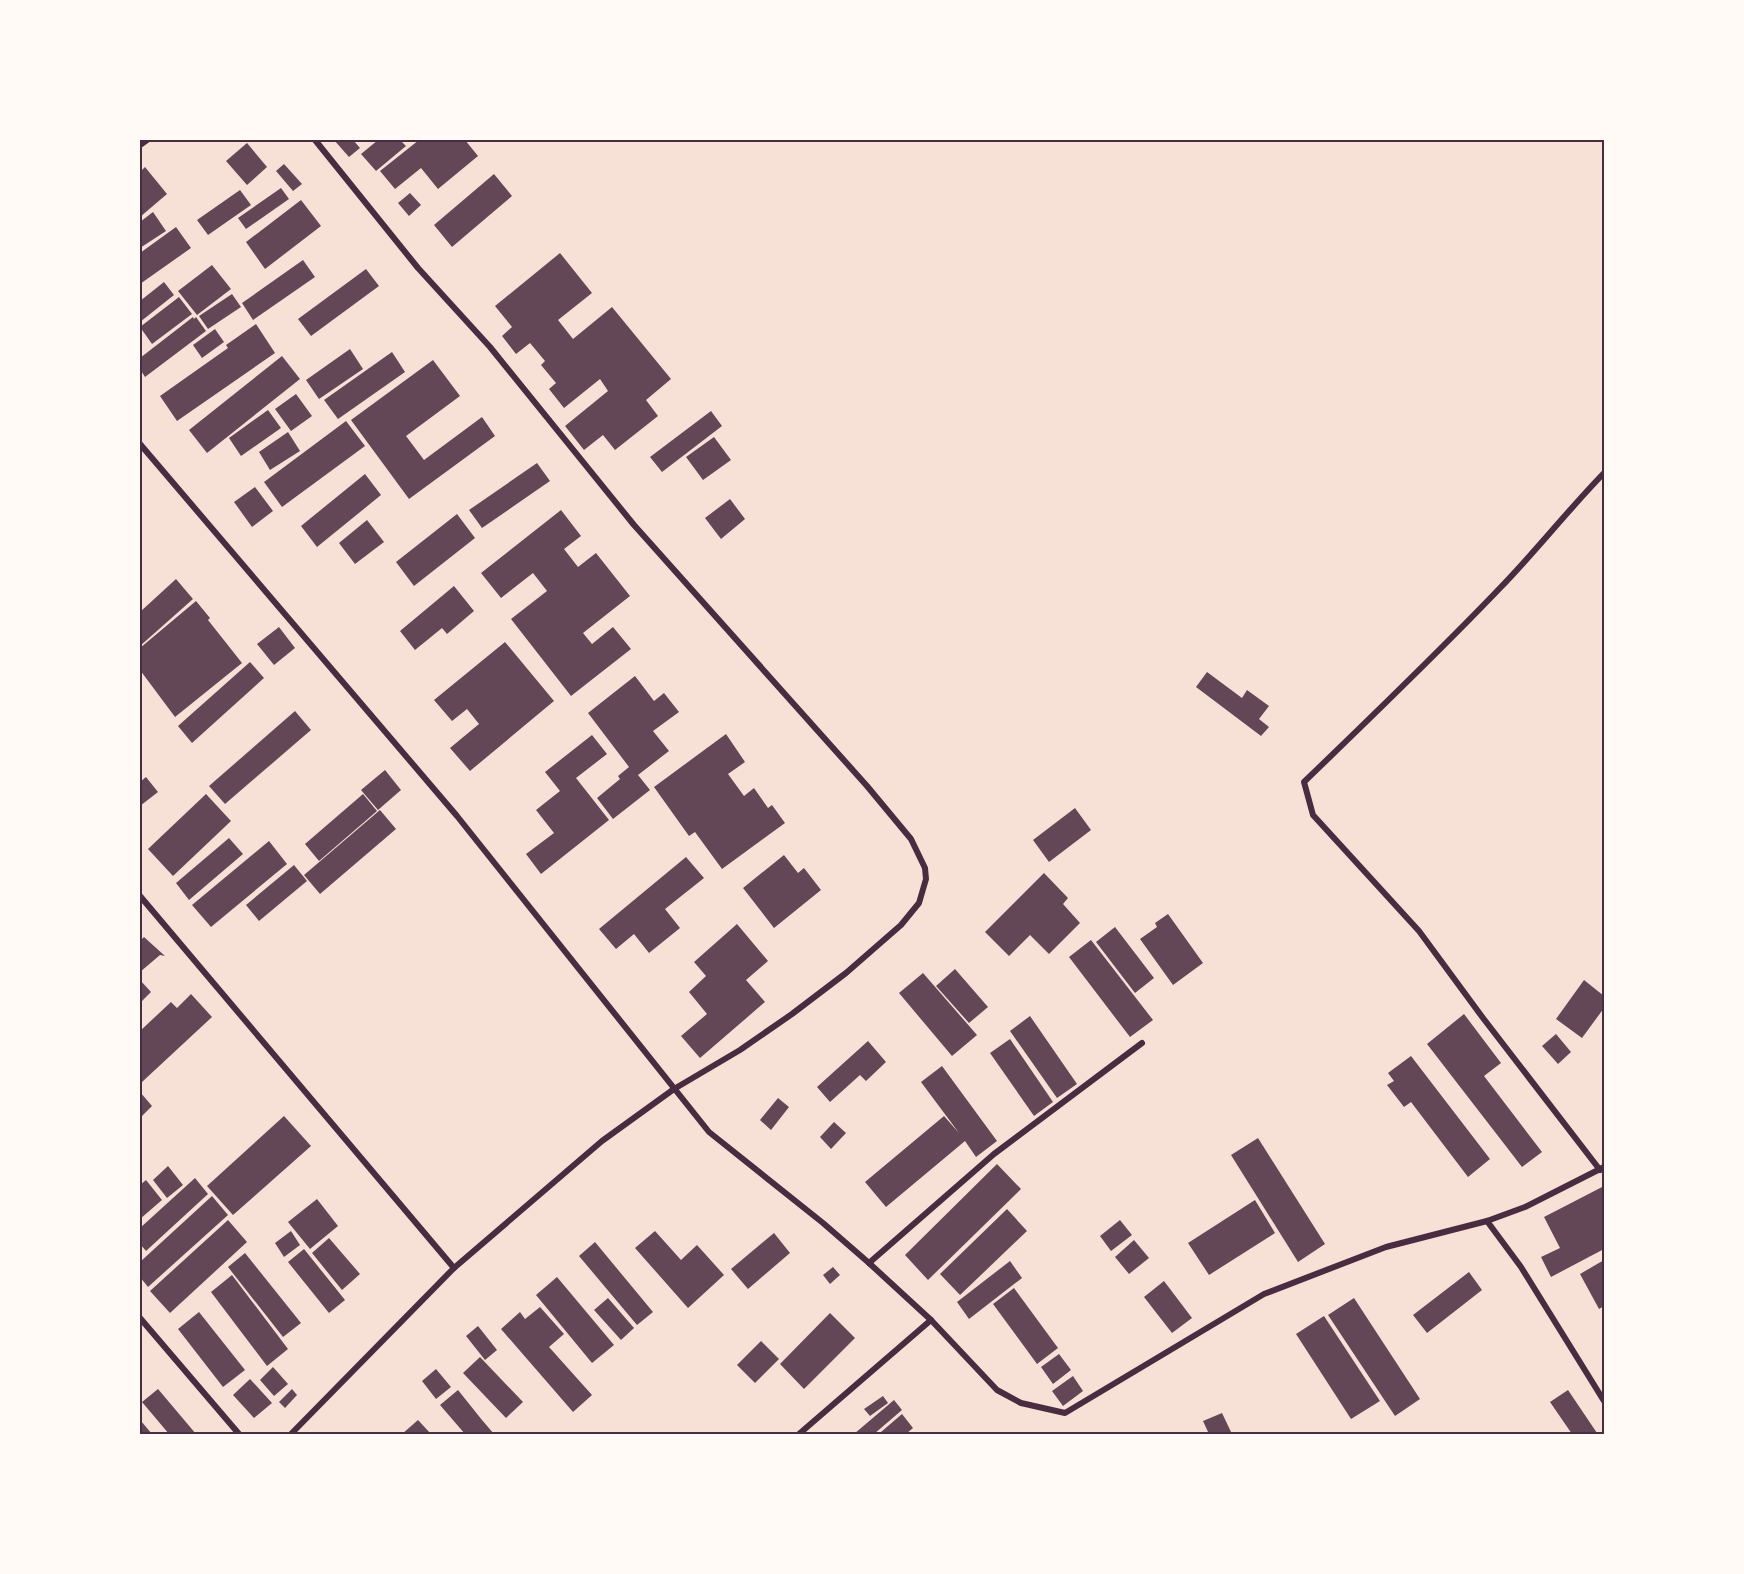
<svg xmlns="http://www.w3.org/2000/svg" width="1744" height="1574" font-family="'Asap Condensed',sans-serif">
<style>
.building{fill:#644757}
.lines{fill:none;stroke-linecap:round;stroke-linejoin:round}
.minor{stroke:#4a2c40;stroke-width:6}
.neatline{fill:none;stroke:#4a2c40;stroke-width:2}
</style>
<rect width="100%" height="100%" fill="#f7e1d7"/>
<g class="building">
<path d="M334,140H353L360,148L349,157Z"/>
<path d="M378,140H400L406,146L376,171L361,154Z"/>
<path d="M419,140H465L478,156L438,189L421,168L395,189L380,171Z"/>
<path d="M247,143L267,167L247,185L226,161Z"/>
<path d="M284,164L302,184L293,191L276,171Z"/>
<path d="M145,167L167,194L140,217V172Z"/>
<path d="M494,174L512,196L452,247L434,225Z"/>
<path d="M281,188L289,199L246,229L238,218Z"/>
<path d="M240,190L251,205L208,235L197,220Z"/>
<path d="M410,193L421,205L409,216L398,203Z"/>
<path d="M301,200L321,226L265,269L246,242Z"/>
<path d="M153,212L166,231L140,248V222Z"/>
<path d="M176,227L191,248L140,284V253Z"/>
<path d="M560,253L592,293L558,320L573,339L612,307L671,379L646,400L658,416L615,450L603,435L584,450L565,426L608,391L600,379L564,408L549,389L556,383L541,365L545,361L530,343L516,354L502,336L512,327L495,306Z"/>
<path d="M303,260L315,277L253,320L242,303Z"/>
<path d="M212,265L231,289L197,315L178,291Z"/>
<path d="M366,269L379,286L311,336L298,319Z"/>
<path d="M164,282L174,295L140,322V301Z"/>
<path d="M232,294L241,307L208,329L199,316Z"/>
<path d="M179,297L192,314L152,344L140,327Z"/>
<path d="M193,317L194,319L196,317L206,331L145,377L140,369V358Z"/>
<path d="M256,324L275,353L177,421L160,396L228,348L226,345Z"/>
<path d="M215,329L224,342L202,358L193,345Z"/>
<path d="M350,349L363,369L319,399L306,380Z"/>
<path d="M392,352L405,372L338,419L324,400Z"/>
<path d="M282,356L300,379L207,453L189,430Z"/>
<path d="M433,360L460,396L406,436L424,460L482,417L495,436L409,499L351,420Z"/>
<path d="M296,394L312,416L291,431L275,409Z"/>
<path d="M268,410L281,428L241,456L229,438Z"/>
<path d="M711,411L722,426L662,472L650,457Z"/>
<path d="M346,421L365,446L282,507L264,482Z"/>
<path d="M288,432L300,451L270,470L259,452Z"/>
<path d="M714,437L731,460L703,480L686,457Z"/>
<path d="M537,463L550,481L482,528L469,510Z"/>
<path d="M365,474L381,495L317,547L301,526Z"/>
<path d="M255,487L273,511L252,527L234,502Z"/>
<path d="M730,499L745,519L721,539L705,518Z"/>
<path d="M561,510L581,536L564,549L578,567L596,553L630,596L583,633L592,644L613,627L631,649L571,696L511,619L547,591L533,573L501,598L481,573Z"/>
<path d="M457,514L475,538L414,586L396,562Z"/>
<path d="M367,520L384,542L355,564L339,543Z"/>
<path d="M176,579L193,599L140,646V612Z"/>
<path d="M454,586L474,611L447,634L442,628L415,650L400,631Z"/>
<path d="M196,601L210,618L208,620L242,663L175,717L140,670V648Z"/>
<path d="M279,627L295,648L274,665L257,644Z"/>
<path d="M505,642L554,701L470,771L450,748L479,724L467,709L452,721L434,700Z"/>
<path d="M250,662L264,678L192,743L178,726Z"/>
<path d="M1207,672L1242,698L1247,690L1269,706L1259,719L1269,727L1261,736L1196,687Z"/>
<path d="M635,676L654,701L664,693L679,712L653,731L669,751L638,775L650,790L613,819L597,798L620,779L618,776L629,767L588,713Z"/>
<path d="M295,711L311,730L225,804L209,786Z"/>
<path d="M726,734L745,762L728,774L744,796L754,788L768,808L772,805L785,823L722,869L695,832L689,836L654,787Z"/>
<path d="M592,735L607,754L576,778L609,820L541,874L526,854L554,833L536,810L560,791L545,772Z"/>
<path d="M385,770L401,790L378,810L361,790Z"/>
<path d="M146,777L158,792L140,806V782Z"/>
<path d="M206,794L231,821L173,876L148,849Z"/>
<path d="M363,794L377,811L319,861L305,844Z"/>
<path d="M1075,808L1091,830L1049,862L1033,840Z"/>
<path d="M380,810L396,829L320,894L304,875Z"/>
<path d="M229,838L243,854L189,900L176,883Z"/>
<path d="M269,841L287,864L211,927L192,905Z"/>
<path d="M784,855L798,873L804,868L821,890L774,928L743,888Z"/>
<path d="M686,857L704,878L665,909L680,928L649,953L634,934L616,949L599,929Z"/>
<path d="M294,865L307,881L259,921L246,905Z"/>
<path d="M1044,873L1068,898L1063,904L1080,923L1049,954L1030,935L1009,956L985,932Z"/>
<path d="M1168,914L1203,963L1173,985L1140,939L1157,927L1155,923Z"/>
<path d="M737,924L768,961L746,980L765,1002L700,1058L681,1036L707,1014L689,992L706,976L694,962Z"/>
<path d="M1115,927L1154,978L1135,993L1096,942Z"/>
<path d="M144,937L165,956L160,955L140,972V941Z"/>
<path d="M1091,940L1153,1020L1130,1037L1069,957Z"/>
<path d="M955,969L988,1007L969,1023L936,986Z"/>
<path d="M923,973L977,1035L952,1056L899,993Z"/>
<path d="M140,980L151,992L140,1003Z"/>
<path d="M1584,980L1604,996V1008L1582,1038L1556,1019Z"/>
<path d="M191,994L212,1017L142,1082L140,1079V1031L171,1002L177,1008Z"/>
<path d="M1464,1014L1501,1063L1484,1076L1542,1152L1522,1167L1427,1044Z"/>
<path d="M1030,1016L1077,1084L1057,1098L1010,1031Z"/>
<path d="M1556,1034L1571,1052L1558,1064L1542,1046Z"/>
<path d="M1010,1039L1053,1102L1034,1116L990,1053Z"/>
<path d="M868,1041L886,1062L866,1081L860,1075L830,1102L817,1087Z"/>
<path d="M1411,1056L1490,1159L1468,1177L1411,1102L1404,1107L1387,1085L1394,1081L1388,1073Z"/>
<path d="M942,1066L997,1141L976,1157L965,1141L886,1207L865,1182L944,1116L959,1133L921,1082Z"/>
<path d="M140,1092L152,1106L140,1118Z"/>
<path d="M778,1098L789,1107L771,1130L760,1120Z"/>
<path d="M284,1116L311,1146L233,1215L207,1186Z"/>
<path d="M834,1122L846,1133L831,1149L820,1137Z"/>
<path d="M1258,1138L1325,1244L1298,1262L1231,1155Z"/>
<path d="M997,1164L1021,1189L928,1280L905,1255Z"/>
<path d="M168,1166L183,1185L167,1198L153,1180Z"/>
<path d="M195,1178L208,1194L146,1251L140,1244V1228Z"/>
<path d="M146,1180L162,1200L140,1219V1185Z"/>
<path d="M1604,1186V1249L1551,1277L1541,1257L1560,1248L1544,1217Z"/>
<path d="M212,1196L228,1215L148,1287L140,1277V1262Z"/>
<path d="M317,1199L338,1226L310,1249L288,1222Z"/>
<path d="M1255,1200L1275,1233L1209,1275L1188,1243Z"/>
<path d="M1007,1209L1027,1231L960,1295L940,1274Z"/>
<path d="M228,1220L247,1242L170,1313L150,1291Z"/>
<path d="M1120,1220L1132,1235L1111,1251L1100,1236Z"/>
<path d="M291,1231L300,1245L284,1257L275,1243Z"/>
<path d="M655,1231L681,1260L697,1245L724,1275L688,1308L635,1248Z"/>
<path d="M774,1233L790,1253L748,1289L731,1269Z"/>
<path d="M329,1238L360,1274L342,1290L312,1253Z"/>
<path d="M1134,1240L1149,1258L1129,1274L1115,1257Z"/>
<path d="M595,1242L653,1312L637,1325L579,1256Z"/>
<path d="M304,1249L345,1300L329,1313L288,1262Z"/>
<path d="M245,1253L301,1323L283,1337L228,1267Z"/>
<path d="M1604,1260V1306L1599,1309L1580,1274Z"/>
<path d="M1010,1261L1022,1278L969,1319L957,1302Z"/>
<path d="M833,1267L840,1275L830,1284L823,1275Z"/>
<path d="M1469,1272L1482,1290L1427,1333L1413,1315Z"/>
<path d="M232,1275L288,1349L267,1366L211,1292Z"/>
<path d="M557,1277L614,1345L592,1363L536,1295Z"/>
<path d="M1164,1281L1192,1318L1172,1333L1144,1297Z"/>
<path d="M1014,1288L1058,1348L1037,1364L993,1304Z"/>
<path d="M608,1298L634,1328L621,1340L594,1310Z"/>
<path d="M1354,1298L1420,1399L1395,1416L1328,1315Z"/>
<path d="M540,1307L564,1334L549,1347L592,1395L573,1412L501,1329L520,1312L525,1319Z"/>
<path d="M199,1312L245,1370L223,1387L178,1329Z"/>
<path d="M830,1313L855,1338L804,1389L780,1364Z"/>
<path d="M1324,1316L1380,1401L1351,1419L1296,1334Z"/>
<path d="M478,1326L497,1350L485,1360L466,1336Z"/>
<path d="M761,1341L779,1359L755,1383L737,1365Z"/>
<path d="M1059,1354L1071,1370L1053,1384L1041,1367Z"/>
<path d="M480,1357L523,1402L506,1418L463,1373Z"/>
<path d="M273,1367L288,1384L274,1396L260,1380Z"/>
<path d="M436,1369L451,1387L436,1399L422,1381Z"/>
<path d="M1073,1376L1083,1391L1063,1406L1052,1391Z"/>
<path d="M250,1379L272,1403L254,1418L233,1395Z"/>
<path d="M158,1389L196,1434H169L142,1402Z"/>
<path d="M292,1389L297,1395L285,1408L279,1402Z"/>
<path d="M458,1390L482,1420L494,1434H465L440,1405Z"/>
<path d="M1568,1390L1597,1433L1594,1434H1572L1550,1402Z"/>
<path d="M883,1396L888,1403L870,1416L864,1409Z"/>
<path d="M894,1400L902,1410L874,1434H854Z"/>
<path d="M1222,1413L1232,1434H1209L1203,1421Z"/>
<path d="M902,1414L913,1428L906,1434H883L881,1432Z"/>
<path d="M418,1420L431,1434H402Z"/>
<path d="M141,1421L152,1434H140V1422Z"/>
</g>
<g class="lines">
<g class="minor">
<path d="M140,145L147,140"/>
<path d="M140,444L457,816L709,1132L823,1223L869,1263L931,1320L997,1390L1021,1403L1065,1413L1264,1294L1386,1247L1487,1221L1525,1207L1604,1167"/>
<path d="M140,896L454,1268"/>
<path d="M1600,1170L1483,1018L1419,931L1313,815L1304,782C1370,718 1436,655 1500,588C1536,551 1568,510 1604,473"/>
<path d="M1487,1221L1521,1267L1604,1401"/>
<path d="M869,1263L994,1154L1142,1043"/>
<path d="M140,1318L239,1434"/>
<path d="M291,1434L454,1268L602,1141L674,1089L740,1050L792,1014L846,973L901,925L919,903L926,879L925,868L911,839L867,786L634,525L490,347L418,268L315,140"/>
<path d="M799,1434L931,1320"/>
</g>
</g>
<rect width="1744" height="1574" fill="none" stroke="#fffaf5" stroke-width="282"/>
<rect x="141" y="141" width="1462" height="1292" class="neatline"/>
</svg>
